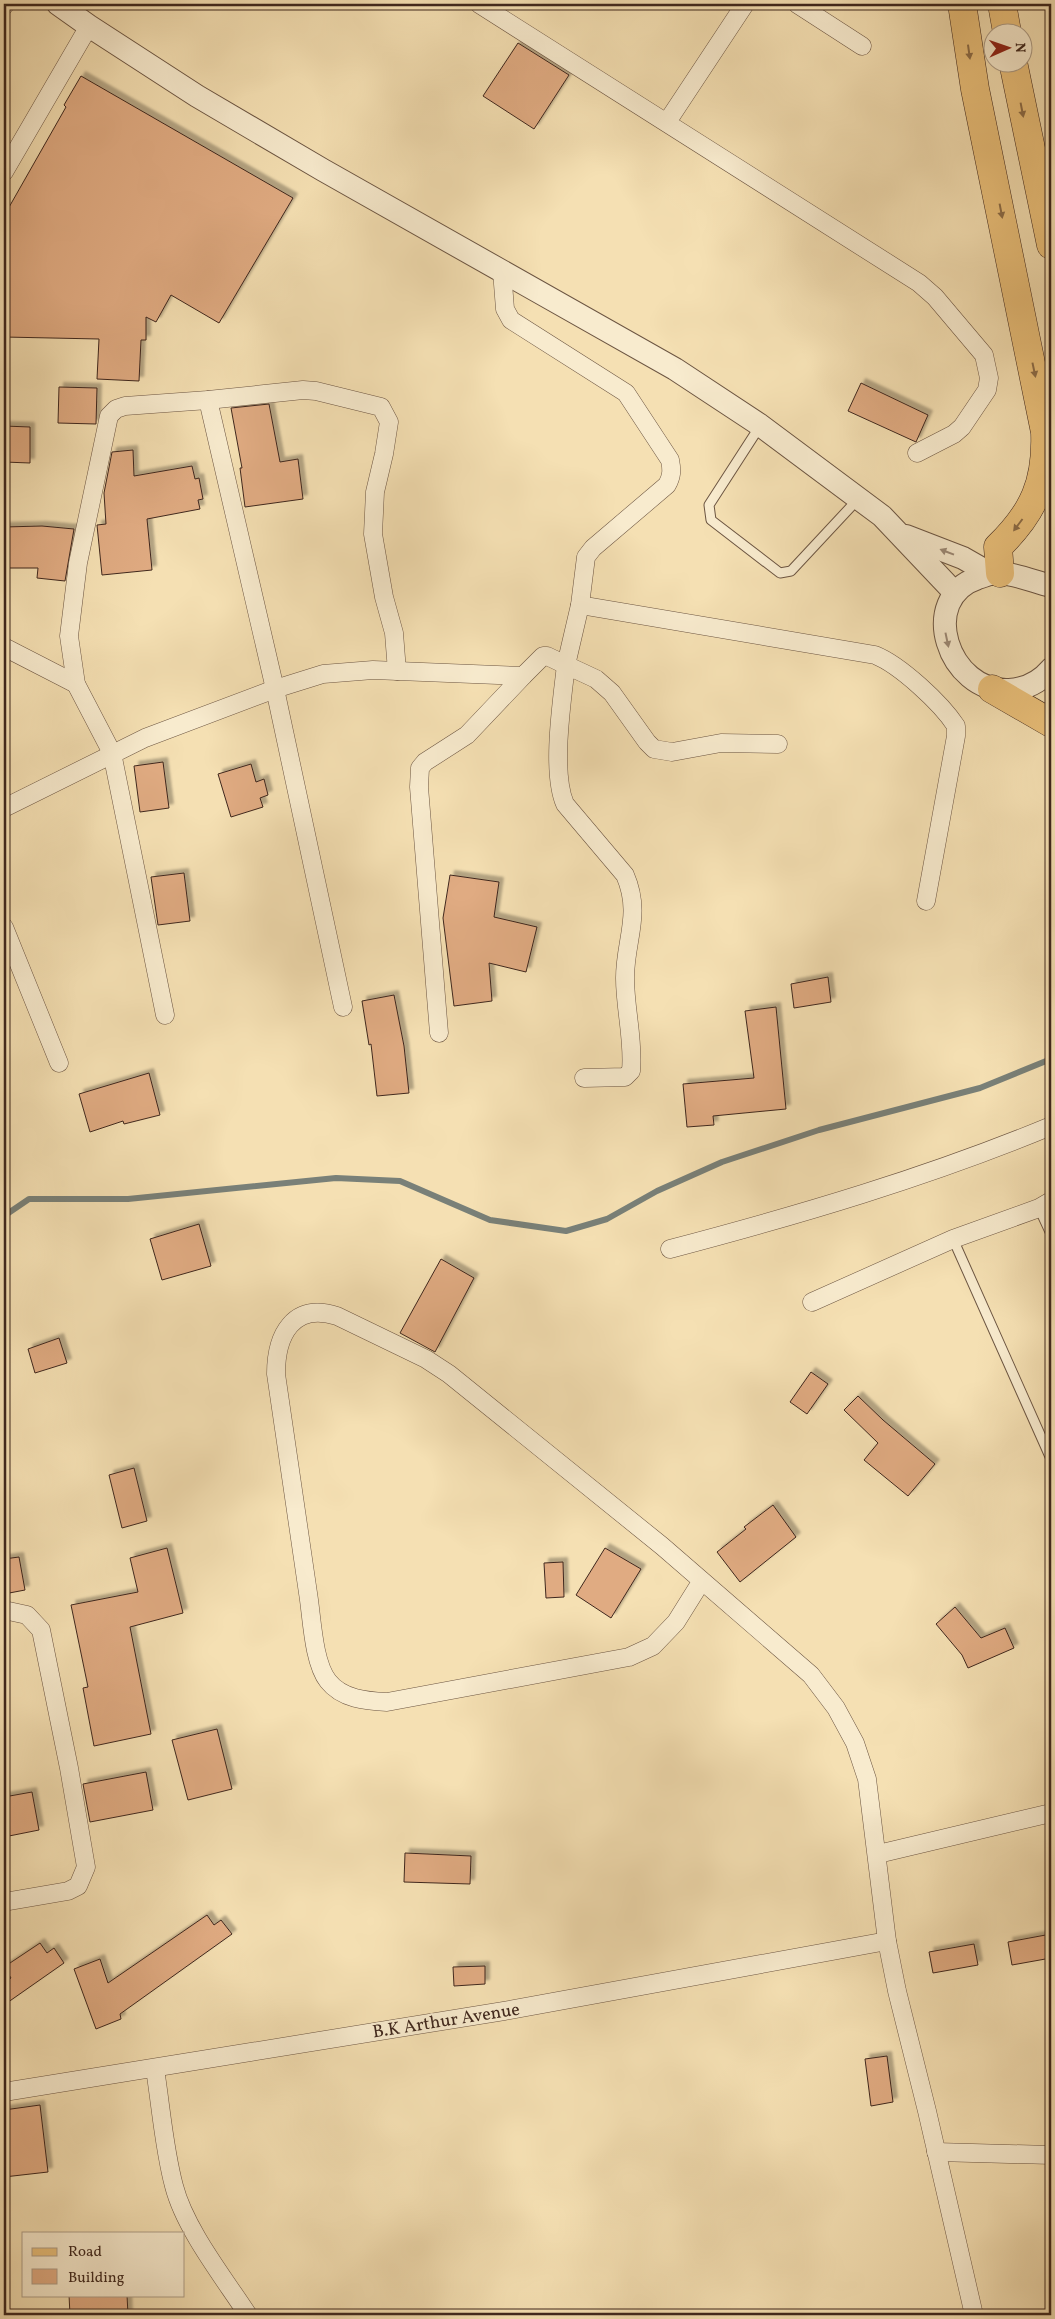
<svg xmlns="http://www.w3.org/2000/svg" width="1055" height="2319" font-family="Vollkorn,serif">
<style>
.lines{fill:none;stroke-linecap:round;stroke-linejoin:round}
.stream{stroke:#798078;stroke-width:6}
.building{fill:#e0ab82;stroke:#3f271d;filter:url(#shadow)}
.service-casing{stroke:#6c5542;stroke-width:11}
.minor-casing{stroke:#6c5542;stroke-width:19}
.tertiary-casing{stroke:#6c5542;stroke-width:24}
.primary-casing{stroke:#3f271d;stroke-width:29}
.service{stroke:#f8ebce;stroke-width:9}
.minor{stroke:#f8ebce;stroke-width:18}
.tertiary{stroke:#f8ebce;stroke-width:22}
.primary{stroke:#eac07a;stroke-width:28}
.oneway{fill:#8c6c47}
.oneway2{fill:#9c8976}
.labels{text-anchor:middle;stroke-width:4;stroke-linejoin:round;paint-order:stroke}
.street-label{font-size:18px;fill:#3f271d;stroke:#f8ebce}
</style>
<defs>
<filter id="shadow"><feDropShadow dx="4.5" dy="-4.5" stdDeviation="1" flood-color="#0004"/></filter>
</defs>
<rect width="100%" height="100%" fill="#f5e0b3"/>
<filter id="stains"><feTurbulence type="fractalNoise" baseFrequency=".004" numOctaves="4"/><feColorMatrix values="0 0 0 0 .2 0 0 0 0 .09 0 0 0 0 .02 0 0 0 .5 -.17"/></filter>
<radialGradient id="worn" r=".72"><stop offset=".6" stop-color="#630" stop-opacity="0"/><stop offset="1" stop-color="#630" stop-opacity=".3"/></radialGradient>
<g class="lines">
<path class="stream" d="M4,1216L29,1199H128L336,1178L400,1181L490,1220L566,1231L607,1219L657,1191L722,1162L819,1130L980,1088L1051,1059"/>
</g>
<g class="building">
<path d="M518,43L569,75L534,129L483,96Z"/>
<path d="M81,76L293,198L219,323L171,295L156,322L146,317V340H141L139,381L97,379L99,339L4,337V216L66,107L64,105Z"/>
<path d="M861,383L928,415L916,442L848,411Z"/>
<path d="M59,387L97,388L96,424L58,423Z"/>
<path d="M269,404L280,462L298,459L303,499L245,507L240,468H242L231,408Z"/>
<path d="M4,426L30,427V463L4,462Z"/>
<path d="M133,450L134,476L192,466L195,479L199,478L203,499L198,500L200,509L147,519L152,570L102,575L97,525L106,524L104,493L112,452Z"/>
<path d="M42,526L74,529L65,581L37,578L38,568H4V527Z"/>
<path d="M163,762L169,808L140,812L134,766Z"/>
<path d="M251,764L256,782L264,779L268,795L260,798L263,807L231,817L218,774Z"/>
<path d="M184,873L190,921L158,925L151,877Z"/>
<path d="M450,875L499,882L494,917L537,927L526,972L489,963L492,1001L454,1006L443,918Z"/>
<path d="M828,977L831,1002L794,1008L791,984Z"/>
<path d="M394,995L404,1046L409,1093L377,1096L371,1044L369,1045L362,1001Z"/>
<path d="M776,1007L786,1109L713,1116L714,1125L687,1127L683,1084L754,1078L745,1011Z"/>
<path d="M149,1073L160,1115L124,1124L123,1121L90,1132L79,1094Z"/>
<path d="M199,1224L211,1266L162,1280L150,1239Z"/>
<path d="M441,1259L474,1278L435,1352L400,1333Z"/>
<path d="M59,1338L67,1363L35,1373L28,1349Z"/>
<path d="M811,1372L828,1384L807,1414L790,1402Z"/>
<path d="M858,1396L883,1420L935,1464L908,1496L864,1460L878,1443L844,1410Z"/>
<path d="M134,1468L147,1521L122,1528L109,1475Z"/>
<path d="M773,1505L796,1537L740,1582L717,1552L746,1529L744,1527Z"/>
<path d="M167,1548L183,1613L130,1627L151,1734L94,1746L83,1688L88,1687L71,1605L138,1592L130,1558Z"/>
<path d="M605,1548L641,1569L611,1618L576,1595Z"/>
<path d="M19,1557L25,1590L4,1594V1559Z"/>
<path d="M563,1562L564,1597L546,1598L544,1563Z"/>
<path d="M955,1607L981,1638L1005,1628L1014,1648L968,1668L962,1655L936,1624Z"/>
<path d="M217,1729L232,1789L188,1800L172,1740Z"/>
<path d="M146,1772L153,1810L90,1822L83,1784Z"/>
<path d="M32,1792L39,1830L4,1837V1797Z"/>
<path d="M405,1853L471,1856L470,1884L404,1882Z"/>
<path d="M207,1915L214,1925L221,1920L232,1934L120,2014L121,2019L96,2029L74,1969L100,1959L108,1983Z"/>
<path d="M1051,1934V1958L1012,1965L1008,1942Z"/>
<path d="M40,1943L47,1953L54,1948L64,1963L4,2005V1983L11,1978L4,1967Z"/>
<path d="M974,1944L978,1965L933,1973L929,1952Z"/>
<path d="M485,1966V1984L454,1986L453,1967Z"/>
<path d="M887,2056L893,2102L871,2106L865,2059Z"/>
<path d="M40,2105L48,2172L4,2177V2110Z"/>
<path d="M69,2295H127L128,2315H70Z"/>
</g>
<g class="lines">
<g class="service-casing">
<g id="service">
<path d="M760,426L709,505L711,520L780,573L791,571L859,498"/>
<path d="M1039,1208L1051,1234"/>
<path d="M953,1239L1051,1459"/>
</g>
</g>
<g class="minor-casing">
<g id="minor">
<path d="M479,4L919,283L935,297L984,355L989,378L987,390L962,427L954,434L917,453"/>
<path d="M797,4L862,46"/>
<path d="M4,6L5,4"/>
<path d="M667,122L745,4"/>
<path d="M4,172L89,26"/>
<path d="M208,400L275,689L343,1007"/>
<path d="M580,605L875,655C900,665 941,703 956,726V736L926,901"/>
<path d="M4,647L76,684"/>
<path d="M4,808L145,738L275,689L323,674L373,670L523,676L543,656H547L566,665L580,605L586,557L593,548L667,485C672,476 672,470 670,460L626,393L511,320L505,309L502,271"/>
<path d="M4,927L59,1063"/>
<path d="M165,1015L112,753L76,684L69,636L78,563L109,416L116,409L125,406L208,400L303,390L316,391L381,407L389,422L384,454L375,492L373,534L384,597L394,633L397,671"/>
<path d="M439,1033L419,787L420,768L425,762L467,735L523,676"/>
<path d="M584,1078L625,1077L631,1071C634,1041 625,1009 625,978C625,940 642,914 625,875L565,804C551,772 562,701 566,665L596,679L612,693L647,742L654,749L672,752L721,743L778,744"/>
<path d="M670,1249C799,1215 928,1177 1051,1126"/>
<path d="M812,1302L953,1239L1039,1208L1051,1201"/>
<path d="M701,1582L676,1622L653,1646L629,1657L387,1702C366,1701 342,1699 328,1681C313,1662 312,1617 308,1593C297,1520 286,1447 276,1374C276,1335 293,1302 337,1316L426,1359L449,1374L662,1546L811,1675L836,1708L855,1743L867,1779L887,1941L897,1991L927,2111L974,2315"/>
<path d="M4,1610L27,1615L41,1630L69,1768L86,1867L78,1886L68,1891L4,1902"/>
<path d="M878,1854L1051,1813"/>
<path d="M155,2069C161,2107 164,2149 174,2186C185,2229 224,2278 248,2315"/>
<path d="M4,2092L504,2011L887,1941"/>
<path d="M936,2152L1051,2155"/>
</g>
</g>
<g class="tertiary-casing">
<g id="tertiary">
<path d="M58,4L89,26L197,96L323,170L675,369L760,425L882,516L955,593"/>
<path d="M906,536L963,558L991,574"/>
<path d="M1051,586C1035,582 1016,574 1000,573C992,572 985,576 978,578C917,598 948,693 1009,690C1026,689 1040,682 1051,669"/>
</g>
</g>
<g class="primary-casing">
<g id="primary">
<path d="M962,4L975,89L1045,432C1047,482 1034,512 998,547L1000,573"/>
<path d="M1002,4L1007,32"/>
<path d="M1013,62L1051,245"/>
<path d="M992,689L1051,723"/>
</g>
</g>
<use href="#service" class="service"/>
<use href="#minor" class="minor"/>
<use href="#tertiary" class="tertiary"/>
<use href="#primary" class="primary"/>
</g>
<defs><path id="oneway-solid" d="M-6-.8H1V-3.2L6.5 0L1 3.2V.8H-6Z" transform="scale(1.25)"/></defs>
<g class="oneway">
<use href="#oneway-solid" transform="translate(969 52) rotate(82)"/>
<use href="#oneway-solid" transform="translate(1022 110) rotate(79)"/>
<use href="#oneway-solid" transform="translate(1001 211) rotate(79)"/>
<use href="#oneway-solid" transform="translate(1034 370) rotate(78)"/>
<use href="#oneway-solid" transform="translate(1018 525) rotate(127)"/>
</g>
<g class="oneway2">
<use href="#oneway-solid" transform="translate(947 552) rotate(-159)"/>
<use href="#oneway-solid" transform="translate(947 640) rotate(78)"/>
</g>
<g class="labels">
<g class="street-label">
<text transform="translate(446 2020) rotate(-9)" y="6">B.K Arthur Avenue</text>
</g>
</g>
<rect width="1055" height="2319" fill="none" stroke="#f5e0b3" stroke-width="20"/>
<rect x="5" y="5" width="1045" height="2309" fill="none" stroke="#3f271d" stroke-width="2.5"/>
<rect x="10" y="10" width="1035" height="2299" fill="none" stroke="#3f271d"/>
<rect x="22" y="2232" width="162" height="65" fill="#f8ebce" stroke="#ae9d87"/>
<rect x="32" y="2248" width="25" height="8" fill="#eac07a" stroke="#ae9d87"/>
<text x="68" y="2256" font-size="15" fill="#3f271d">Road</text>
<rect x="32" y="2269" width="25" height="15" fill="#e0ab82" stroke="#ae9d87"/>
<text x="68" y="2282" font-size="15" fill="#3f271d">Building</text>
<g transform="translate(1008 48) rotate(88)"><circle r="24" fill="#f8ebce" stroke="#ae9d87"/>
<path d="M0-4L9 19L0 12L-9 19Z" fill="#8f2418"/>
<text y="-8" font-size="14" font-weight="bold" text-anchor="middle" fill="#3f271d">N</text>
</g>
<rect width="100%" height="100%" filter="url(#stains)"/>
<rect width="100%" height="100%" fill="url(#worn)"/>
</svg>
